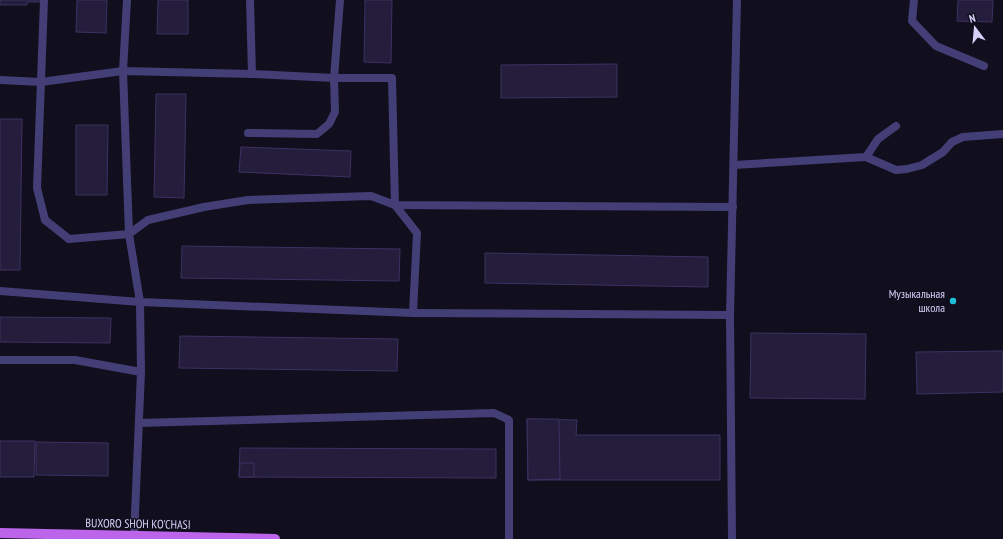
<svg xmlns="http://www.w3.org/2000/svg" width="1003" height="539" font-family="'PT Sans Narrow',sans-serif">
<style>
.building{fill:#241d3b;stroke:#3d3264}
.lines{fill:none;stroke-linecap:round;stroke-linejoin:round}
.service{stroke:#433f76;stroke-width:8}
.primary{stroke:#bc65eb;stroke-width:10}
.poi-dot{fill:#1cc1d9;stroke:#110e1d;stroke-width:1.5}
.labels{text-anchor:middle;stroke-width:3;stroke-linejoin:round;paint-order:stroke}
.poi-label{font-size:12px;fill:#d6d0f9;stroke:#110e1d;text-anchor:end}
.street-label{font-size:12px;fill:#d6d0f9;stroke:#110e1d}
</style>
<rect width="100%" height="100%" fill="#110e1d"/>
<g class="building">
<path d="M0,0H41V2H27V5H0Z"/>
<path d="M77,0H107L106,33L76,32Z"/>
<path d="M158,0H188V34H157Z"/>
<path d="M365,0H392L391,63L364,62Z"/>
<path d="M958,0H993L992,22L957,21Z"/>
<path d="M617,64V97L501,98V65Z"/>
<path d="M156,94H186L184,198L154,197Z"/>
<path d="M0,119H22L20,270H0Z"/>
<path d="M76,125H108L107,195H76Z"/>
<path d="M241,147L351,151L350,177L239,172Z"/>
<path d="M182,246L400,249L399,281L181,278Z"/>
<path d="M485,253L708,257V287L485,283Z"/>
<path d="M0,317L111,318L110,343L0,342Z"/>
<path d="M751,333L866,334L865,399L750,398Z"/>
<path d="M180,336L398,339L397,371L179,368Z"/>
<path d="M1003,351V392L917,394L916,352Z"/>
<path d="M527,419L577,420L576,435H720V480H528Z"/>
<path d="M527,419H559L560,479L528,480Z"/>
<path d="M0,441H35L34,477H0Z"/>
<path d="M36,442L108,443V476L36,475Z"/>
<path d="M240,448L496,449V478L239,477Z"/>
<path d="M240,463H254V477H239Z"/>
</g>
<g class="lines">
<g class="service">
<path d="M44,0L37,188L45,220L69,239L129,234L123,71L127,0"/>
<path d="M250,0L252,74L334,78H392L395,205L733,207"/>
<path d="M914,0L912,21L936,46L984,66"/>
<path d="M0,80L41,82L123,71L252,74"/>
<path d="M248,133L317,134L329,124L335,112L334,78L340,0"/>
<path d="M866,157L896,170L907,169L922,165L943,152L952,142L963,137L1003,134"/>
<path d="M734,165L866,157L878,139L896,126"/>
<path d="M371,196L395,205L417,233L413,313L140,302L129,234L148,220L204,207L248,200Z"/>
<path d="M0,291L140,302L141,372L134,537"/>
<path d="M413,313L730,315"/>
<path d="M0,360H75L141,372"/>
<path d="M139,423L494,413L509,420V539"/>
<path d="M732,539L730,315L737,0"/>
</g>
<path class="primary" d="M0,533L275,539"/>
</g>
<circle class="poi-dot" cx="953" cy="301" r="4"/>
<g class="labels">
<g class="poi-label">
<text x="945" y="298">Музыкальная<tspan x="945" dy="14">школа</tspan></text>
</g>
<g class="street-label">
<text transform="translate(138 524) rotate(1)" y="4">BUXORO SHOH KO'CHASI</text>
</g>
</g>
<g transform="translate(975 28) rotate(344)" stroke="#110e1d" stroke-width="3" paint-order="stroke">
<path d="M0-3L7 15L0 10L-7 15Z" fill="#d6d0f9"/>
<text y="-6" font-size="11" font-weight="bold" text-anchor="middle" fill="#d6d0f9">N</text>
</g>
</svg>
